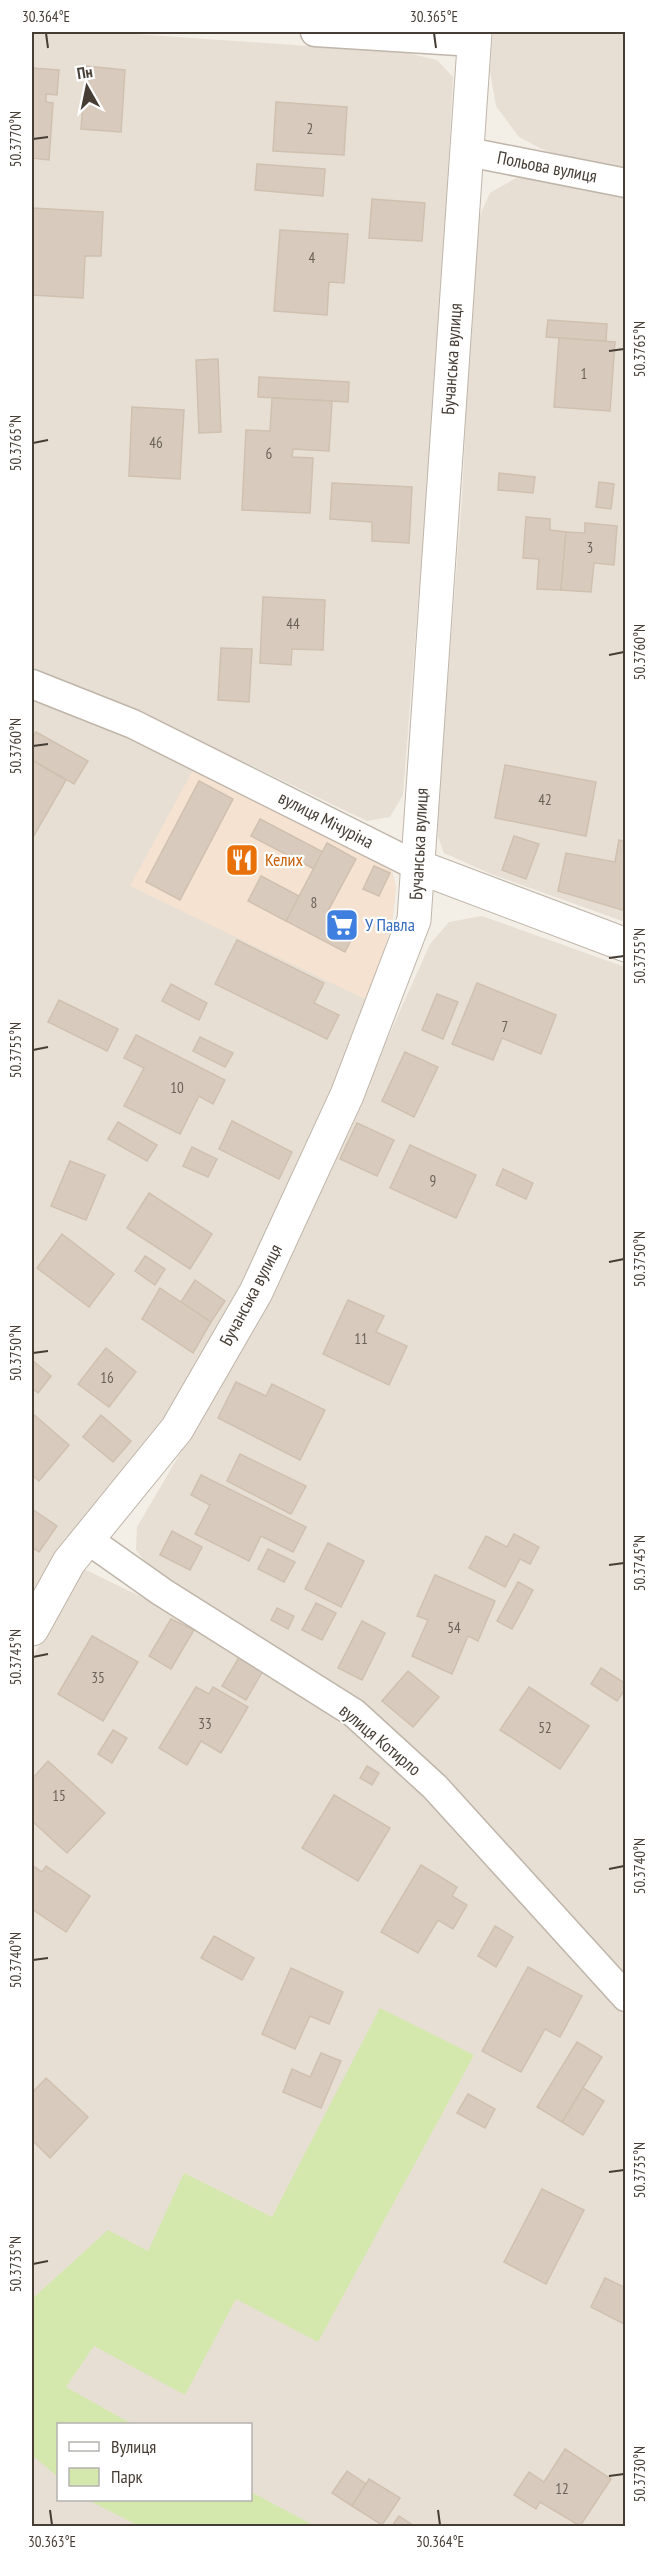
<svg xmlns="http://www.w3.org/2000/svg" width="657" height="2558" font-family="'PT Sans Narrow',sans-serif">
<style>
.residential{fill:#e7dfd4;fill-rule:evenodd}
.commercial{fill:#f5e2d1}
.green{fill:#d4e8ae}
.building{fill:#d8cbbe;stroke:#d0c0af;stroke-width:1.5}
.lines{fill:none;stroke-linecap:round;stroke-linejoin:round}
.minor-casing{stroke:#bfb5a9;stroke-width:31}
.tertiary-casing{stroke:#bfb5a9;stroke-width:35}
.minor{stroke:#fff;stroke-width:28}
.tertiary{stroke:#fff;stroke-width:33}
.ticks{fill:none;stroke:#463e35;stroke-width:2}
.labels{text-anchor:middle;stroke-width:4.5;stroke-linejoin:round;paint-order:stroke}
.number-label{font-size:15px;fill:#6a6157}
.street-label{font-size:18px;fill:#463e35;stroke:#fff}
.food-label{font-size:18px;fill:#c56008;stroke:#fff;text-anchor:start}
.shop-label{font-size:18px;fill:#366cbe;stroke:#fff;text-anchor:start}
.neatline{fill:none;stroke:#463e35;stroke-width:2}
.ticks-label{font-size:15px;text-anchor:middle;fill:#463e35}
</style>
<rect width="100%" height="100%" fill="#f3eee6"/>
<g class="residential">
<path d="M32,32H106L408,53L437,60L453,77L441,311L403,795L390,817L367,821L138,711L32,670Z"/>
<path d="M493,32H625V170L559,158L519,137L496,106L490,71Z"/>
<path d="M516,178L557,181L625,195V922L491,874L444,853L438,837V808L462,497L471,310L479,217L490,193Z"/>
<path d="M32,699L128,738L392,871L396,888L392,922L369,1001L333,1089L244,1286L167,1417L91,1508L59,1551L32,1600Z"/>
<path d="M482,916L625,967V1977L511,1853L148,1566L136,1550L137,1527L188,1440L360,1100L430,944L449,922Z"/>
<path d="M82,1568L158,1605L348,1724L427,1797L625,2016V2526H32V1658ZM58,2424H250V2500H58Z"/>
</g>
<path class="commercial" d="M193,770L392,871L396,888L392,922L369,1001L130,886Z"/>
<g class="green">
<path d="M380,2008L474,2055L318,2342L236,2299L185,2395L94,2346L66,2387L132,2424H58V2477L32,2455V2299L108,2230L148,2251L184,2173L272,2217Z"/>
<path d="M251,2492L311,2524L310,2526H139L88,2500H250Z"/>
</g>
<g class="building">
<path d="M86,66L125,70L121,132L81,129Z"/>
<path d="M32,68L59,70L57,95L46,94V102L53,103L49,160L32,158Z"/>
<path d="M276,102L347,107L344,155L273,151Z"/>
<path d="M257,164L325,169L323,196L255,190Z"/>
<path d="M372,199L425,203L422,241L369,238Z"/>
<path d="M32,208L103,212L101,256H85L83,298L32,295Z"/>
<path d="M280,230L348,234L344,283L329,282L327,315L274,311Z"/>
<path d="M548,320L607,324L606,341L546,337Z"/>
<path d="M559,338L615,342L610,411L554,407Z"/>
<path d="M218,359L221,432L199,433L196,360Z"/>
<path d="M259,377L349,382L348,402L258,397Z"/>
<path d="M272,398L332,401L329,451L293,449L292,457L313,458L310,513L242,510L246,430L270,431Z"/>
<path d="M132,407L184,410L180,479L129,476Z"/>
<path d="M499,473L535,477L533,493L498,490Z"/>
<path d="M599,482L614,484L611,509L596,507Z"/>
<path d="M332,483L412,487L409,543L372,541V522L330,519Z"/>
<path d="M526,517L550,519V530L566,532L561,590L537,589L539,559L523,558Z"/>
<path d="M585,523L617,526L614,565L594,563L591,592L561,590L566,532L585,533Z"/>
<path d="M263,597L325,600L323,650L292,649L291,665L260,663Z"/>
<path d="M221,648L252,649L249,702L218,700Z"/>
<path d="M36,732L88,761L74,784L32,760V739Z"/>
<path d="M32,760L66,780L32,839Z"/>
<path d="M505,765L596,782L586,836L495,818Z"/>
<path d="M199,781L233,799L180,900L146,882Z"/>
<path d="M260,819L323,852L314,869L251,836Z"/>
<path d="M514,836L539,844L526,879L502,870Z"/>
<path d="M619,840L626,842V911L558,891L566,853L615,862Z"/>
<path d="M327,843L356,859L328,911L358,926L345,952L286,921Z"/>
<path d="M374,866L390,873L379,896L363,889Z"/>
<path d="M261,876L299,896L286,921L248,901Z"/>
<path d="M237,940L324,983L314,1003L339,1015L327,1039L215,984Z"/>
<path d="M477,983L556,1015L541,1054L502,1038L493,1060L452,1044Z"/>
<path d="M171,984L207,1003L199,1020L162,1001Z"/>
<path d="M437,994L458,1002L443,1039L422,1030Z"/>
<path d="M59,1000L118,1029L107,1051L48,1022Z"/>
<path d="M136,1035L225,1080L213,1104L199,1096L180,1134L124,1106L144,1068L124,1058Z"/>
<path d="M200,1037L233,1053L225,1067L193,1051Z"/>
<path d="M405,1052L438,1067L414,1117L382,1101Z"/>
<path d="M232,1121L292,1152L279,1179L219,1149Z"/>
<path d="M118,1122L157,1145L147,1161L108,1139Z"/>
<path d="M357,1123L394,1140L377,1176L340,1159Z"/>
<path d="M410,1145L476,1175L456,1218L390,1188Z"/>
<path d="M192,1147L217,1159L208,1177L183,1166Z"/>
<path d="M70,1161L105,1175L86,1220L51,1206Z"/>
<path d="M503,1169L533,1183L526,1199L496,1185Z"/>
<path d="M149,1193L212,1234L190,1269L127,1228Z"/>
<path d="M62,1234L114,1274L89,1307L37,1268Z"/>
<path d="M145,1256L165,1269L155,1285L135,1271Z"/>
<path d="M195,1280L225,1301L211,1322L181,1302Z"/>
<path d="M160,1288L211,1322L193,1353L142,1319Z"/>
<path d="M348,1300L384,1316L376,1332L407,1346L389,1385L323,1354Z"/>
<path d="M106,1348L136,1372L109,1407L78,1384Z"/>
<path d="M32,1360L51,1376L38,1393L32,1388Z"/>
<path d="M236,1382L266,1396L272,1384L325,1410L300,1460L218,1418Z"/>
<path d="M32,1413L69,1445L39,1481L32,1475Z"/>
<path d="M101,1415L131,1441L113,1462L83,1437Z"/>
<path d="M240,1454L306,1486L291,1514L227,1481Z"/>
<path d="M201,1475L306,1527L293,1552L261,1536L249,1561L195,1534L210,1505L191,1495Z"/>
<path d="M32,1509L57,1526L39,1552L32,1547Z"/>
<path d="M172,1531L202,1547L190,1570L160,1555Z"/>
<path d="M514,1534L539,1547L530,1564L520,1559L505,1587L469,1568L486,1536L507,1547Z"/>
<path d="M328,1543L364,1561L341,1607L305,1589Z"/>
<path d="M268,1549L295,1562L284,1582L258,1569Z"/>
<path d="M435,1575L495,1601L478,1641L468,1636L452,1674L412,1656L428,1620L417,1616Z"/>
<path d="M518,1582L533,1590L512,1629L497,1621Z"/>
<path d="M316,1603L336,1613L322,1640L302,1630Z"/>
<path d="M277,1608L294,1616L288,1629L271,1620Z"/>
<path d="M171,1619L194,1630L171,1669L149,1656Z"/>
<path d="M362,1621L385,1633L362,1680L338,1668Z"/>
<path d="M92,1636L138,1662L103,1721L58,1694Z"/>
<path d="M241,1654L264,1669L246,1700L222,1686Z"/>
<path d="M601,1668L626,1684V1688L617,1701L591,1684Z"/>
<path d="M408,1671L439,1697L413,1727L382,1701Z"/>
<path d="M196,1687L209,1694L213,1687L248,1707L221,1753L201,1741L187,1765L159,1748Z"/>
<path d="M529,1687L589,1726L560,1769L500,1730Z"/>
<path d="M113,1730L127,1738L112,1763L98,1754Z"/>
<path d="M48,1761L105,1813L67,1853L32,1821V1779Z"/>
<path d="M367,1766L379,1773L372,1785L360,1778Z"/>
<path d="M334,1795L390,1828L358,1881L302,1848Z"/>
<path d="M32,1865L42,1872L46,1866L90,1896L66,1932L32,1909Z"/>
<path d="M421,1865L457,1887L452,1896L467,1905L453,1929L438,1920L418,1953L381,1932Z"/>
<path d="M495,1926L513,1937L496,1967L478,1956Z"/>
<path d="M214,1936L254,1958L242,1980L201,1958Z"/>
<path d="M528,1967L582,1996L560,2037L545,2029L521,2072L482,2051Z"/>
<path d="M291,1968L343,1992L329,2024L310,2016L295,2049L262,2034Z"/>
<path d="M577,2042L602,2057L562,2122L537,2107Z"/>
<path d="M321,2053L341,2061L321,2108L283,2092L292,2069L310,2077Z"/>
<path d="M46,2078L88,2117L50,2158L32,2140V2093Z"/>
<path d="M583,2088L604,2101L583,2135L562,2122Z"/>
<path d="M468,2094L495,2109L485,2128L457,2113Z"/>
<path d="M542,2189L584,2210L546,2284L504,2262Z"/>
<path d="M605,2278L626,2288V2325L591,2307Z"/>
<path d="M565,2449L611,2479L580,2526L540,2502L536,2509L514,2495L529,2472L544,2482Z"/>
<path d="M347,2471L366,2484L352,2506L332,2493Z"/>
<path d="M369,2479L400,2498L382,2525L352,2506Z"/>
<path d="M399,2516L414,2526H392Z"/>
</g>
<g class="lines">
<g class="minor-casing">
<g id="minor">
<path d="M315,32L474,42"/>
<path d="M468,152L626,183"/>
<path d="M32,684L133,724L419,867"/>
<path d="M87,1539L162,1592L354,1713L435,1787L626,1997"/>
</g>
</g>
<g class="tertiary-casing">
<g id="tertiary">
<path d="M419,867L626,945"/>
<path d="M32,1629L69,1562L177,1429L256,1292L347,1095L414,920L475,32"/>
</g>
</g>
<use href="#minor" class="minor"/>
<use href="#tertiary" class="tertiary"/>
</g>
<path class="ticks" d="M46,33L48,48M434,33L436,48M33,139L48,137M609,351L624,349M33,443L48,440M609,655L624,652M33,746L48,744M609,958L624,956M33,1050L48,1047M609,1262L624,1259M33,1353L48,1351M609,1565L624,1563M33,1657L48,1654M609,1869L624,1866M33,1960L48,1958M609,2172L624,2170M33,2264L48,2261M609,2476L624,2474M50,2510L52,2525M438,2510L440,2525"/>
<defs>
<g id="restaurant-square" transform="scale(1.725)"><rect x="-9" y="-9" width="18" height="18" rx="4" fill="#e8710a" stroke="#fff"/><path d="M-5-6h1v4h1v-4h1v4h1v-4h1v5L-1.5 .5V6h-2V.5L-5-1ZM5-6V6H3V1.5H1.5Q1.5-4 5-6Z" fill="#fff"/></g>
<g id="supermarket-square" transform="scale(1.725)"><rect x="-9" y="-9" width="18" height="18" rx="4" fill="#3f7fe0" stroke="#fff"/><path d="M-6-5.5h2.5l.6 2H6L4.5 2H-2.5L-4.4-4H-6ZM-1.5 3.2a1.3 1.3 0 1 0 .1 0ZM3 3.2a1.3 1.3 0 1 0 .1 0Z" fill="#fff"/></g>
</defs>
<g fill-rule="evenodd">
<use href="#restaurant-square" x="242" y="860"/>
<use href="#supermarket-square" x="342" y="925"/>
</g>
<g class="labels">
<g class="number-label">
<text x="310" y="134">2</text>
<text x="312" y="263">4</text>
<text x="584" y="379">1</text>
<text x="156" y="448">46</text>
<text x="269" y="459">6</text>
<text x="590" y="553">3</text>
<text x="293" y="629">44</text>
<text x="545" y="805">42</text>
<text x="314" y="908">8</text>
<text x="505" y="1032">7</text>
<text x="177" y="1093">10</text>
<text x="433" y="1186">9</text>
<text x="361" y="1344">11</text>
<text x="107" y="1383">16</text>
<text x="454" y="1633">54</text>
<text x="98" y="1683">35</text>
<text x="205" y="1729">33</text>
<text x="545" y="1733">52</text>
<text x="59" y="1801">15</text>
<text x="562" y="2494">12</text>
</g>
<g class="street-label">
<text transform="translate(547 167) rotate(11)" y="6">Польова вулиця</text>
<text transform="translate(452 359) rotate(-86)" y="6">Бучанська вулиця</text>
<text transform="translate(326 820) rotate(27)" y="6">вулиця Мічуріна</text>
<text transform="translate(419 844) rotate(-87)" y="6">Бучанська вулиця</text>
<text transform="translate(251 1295) rotate(-62)" y="6">Бучанська вулиця</text>
<text transform="translate(380 1740) rotate(40)" y="6">вулиця Котирло</text>
</g>
<g class="food-label">
<text x="265" y="866">Келих</text>
</g>
<g class="shop-label">
<text x="365" y="931">У Павла</text>
</g>
</g>
<rect width="657" height="2558" fill="none" stroke="#ffffff" stroke-width="66"/>
<rect x="57" y="2423" width="195" height="78" fill="#ffffff" stroke="#b5b2ae" stroke-width="1.5"/>
<rect x="69" y="2442" width="30" height="9" fill="#ffffff" stroke="#b5b2ae" stroke-width="1.5"/>
<text x="111" y="2453" font-size="18" fill="#463e35">Вулиця</text>
<rect x="69" y="2468" width="30" height="18" fill="#d4e8ae" stroke="#b5b2ae" stroke-width="1.5"/>
<text x="111" y="2483" font-size="18" fill="#463e35">Парк</text>
<g transform="translate(87 87) rotate(351)" stroke="#ffffff" stroke-width="4.5" paint-order="stroke">
<path d="M0-4.5L10 22L0 15L-10 22Z" fill="#463e35"/>
<text y="-9" font-size="16" font-weight="bold" text-anchor="middle" fill="#463e35">Пн</text>
</g>
<rect x="33" y="33" width="591" height="2492" class="neatline"/>
<g class="ticks-label">
<text x="46" y="22">30.364°E</text>
<text x="434" y="22">30.365°E</text>
<text transform="translate(16 139) rotate(-90)" y="5">50.3770°N</text>
<text transform="translate(640 349) rotate(-90)" y="5">50.3765°N</text>
<text transform="translate(16 443) rotate(-90)" y="5">50.3765°N</text>
<text transform="translate(640 652) rotate(-90)" y="5">50.3760°N</text>
<text transform="translate(16 746) rotate(-90)" y="5">50.3760°N</text>
<text transform="translate(640 956) rotate(-90)" y="5">50.3755°N</text>
<text transform="translate(16 1050) rotate(-90)" y="5">50.3755°N</text>
<text transform="translate(640 1259) rotate(-90)" y="5">50.3750°N</text>
<text transform="translate(16 1353) rotate(-90)" y="5">50.3750°N</text>
<text transform="translate(640 1563) rotate(-90)" y="5">50.3745°N</text>
<text transform="translate(16 1657) rotate(-90)" y="5">50.3745°N</text>
<text transform="translate(640 1866) rotate(-90)" y="5">50.3740°N</text>
<text transform="translate(16 1960) rotate(-90)" y="5">50.3740°N</text>
<text transform="translate(640 2170) rotate(-90)" y="5">50.3735°N</text>
<text transform="translate(16 2264) rotate(-90)" y="5">50.3735°N</text>
<text transform="translate(640 2474) rotate(-90)" y="5">50.3730°N</text>
<text x="52" y="2547">30.363°E</text>
<text x="440" y="2547">30.364°E</text>
</g>
</svg>
